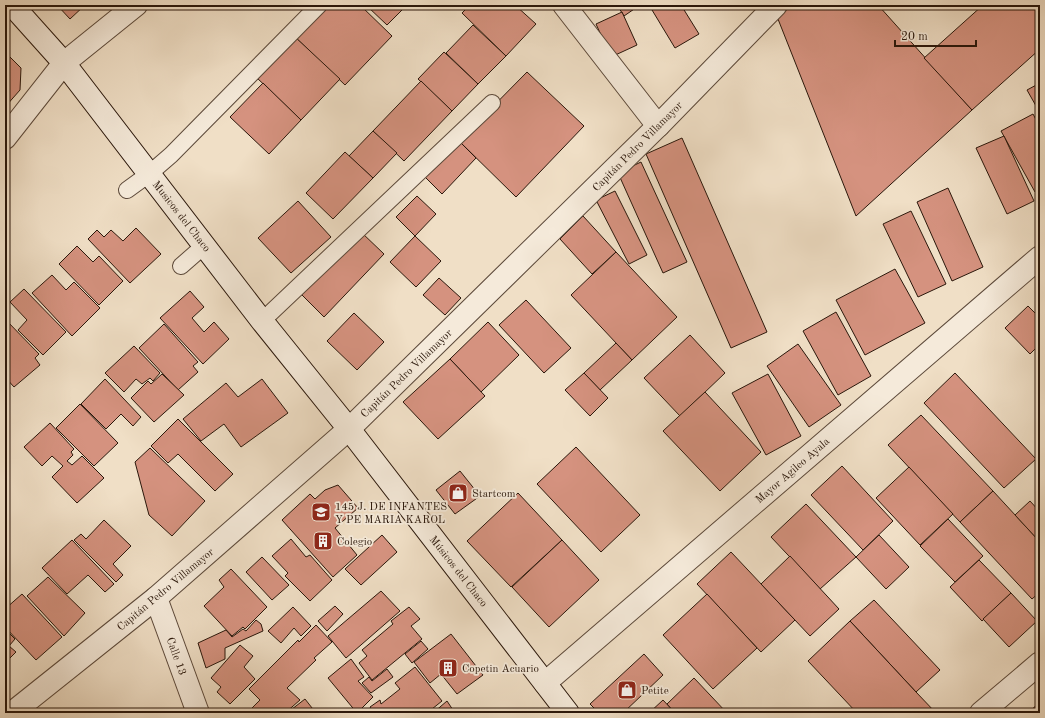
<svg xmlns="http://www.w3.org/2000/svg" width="1045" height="718" font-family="'Old Standard TT',serif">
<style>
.building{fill:#d5927f;stroke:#2a170b}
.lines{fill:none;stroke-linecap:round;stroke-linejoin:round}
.lane-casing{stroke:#5c493a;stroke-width:18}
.street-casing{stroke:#5c493a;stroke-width:24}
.secondary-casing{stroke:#2a170b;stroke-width:24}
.lane{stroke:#f5eada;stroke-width:16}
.street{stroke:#f5eada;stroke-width:22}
.secondary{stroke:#f5eada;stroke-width:22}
.labels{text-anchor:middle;stroke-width:3.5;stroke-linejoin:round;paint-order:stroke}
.street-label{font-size:11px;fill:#2a170b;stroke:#f5eada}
.poi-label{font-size:11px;fill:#2a170b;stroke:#f5eada;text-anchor:start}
</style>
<rect width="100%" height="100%" fill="#f0dfc6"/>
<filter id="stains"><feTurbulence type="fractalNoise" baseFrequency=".005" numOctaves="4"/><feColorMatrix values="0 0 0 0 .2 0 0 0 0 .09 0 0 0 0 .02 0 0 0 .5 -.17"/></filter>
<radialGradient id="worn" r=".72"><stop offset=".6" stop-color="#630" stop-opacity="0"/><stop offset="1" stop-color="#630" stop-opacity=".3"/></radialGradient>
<g class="building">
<path d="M57,5H85L70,19Z"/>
<path d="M324,5H360L392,36L345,85L294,36Z"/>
<path d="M369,5H407L387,25L367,6Z"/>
<path d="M470,5H515L536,24L506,56L462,13Z"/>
<path d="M617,5H640L624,16Z"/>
<path d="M649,5H681L699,34L675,48Z"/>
<path d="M789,5H878L972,110L856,216L776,14Z"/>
<path d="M983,5H1040V49L972,110L924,58Z"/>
<path d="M622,12L637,45L611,57L596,24Z"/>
<path d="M473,25L506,56L478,84L446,53Z"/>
<path d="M294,36L340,79L301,120L256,77Z"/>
<path d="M5,52L21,68L20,90L5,107Z"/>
<path d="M444,52L478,84L452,111L418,79Z"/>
<path d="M527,72L584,126L516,197L459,141Z"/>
<path d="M421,81L452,111L404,161L373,131Z"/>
<path d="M263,83L301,120L269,154L230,117Z"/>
<path d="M1040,83V113L1027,90Z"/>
<path d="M1033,114L1040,127V189L1035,192L1001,131Z"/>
<path d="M373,131L397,153L373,178L349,156Z"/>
<path d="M1004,136L1034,201L1007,214L976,148Z"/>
<path d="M682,138L767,332L731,348L646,154Z"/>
<path d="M459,141L476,158L442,194L425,177Z"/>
<path d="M345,152L373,178L333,219L306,193Z"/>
<path d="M641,162L687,262L663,273L618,173Z"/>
<path d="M948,188L983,267L952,281L917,202Z"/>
<path d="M615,191L647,255L629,264L596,200Z"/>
<path d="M417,196L436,214L415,236L396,217Z"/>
<path d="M298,201L331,237L291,273L258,238Z"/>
<path d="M911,211L946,284L918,297L883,224Z"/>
<path d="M583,216L616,252L592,274L560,239Z"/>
<path d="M136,228L161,254L130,283L88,239L97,230L104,237L111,230L123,241Z"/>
<path d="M361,232L384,254L324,317L301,294Z"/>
<path d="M415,236L441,261L416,287L390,262Z"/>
<path d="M77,246L93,262L99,256L123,281L99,305L59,264Z"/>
<path d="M616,252L677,317L632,360L571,295Z"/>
<path d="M895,269L925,323L865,355L836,300Z"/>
<path d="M52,275L66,290L74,282L100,308L72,336L32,293Z"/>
<path d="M439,278L461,298L445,315L423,295Z"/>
<path d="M24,289L66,332L43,355L18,330L27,320L10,302Z"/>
<path d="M190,291L204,307L192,318L204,332L214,322L229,339L203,364L160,318Z"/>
<path d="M526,300L571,348L544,373L499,325Z"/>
<path d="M1028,306L1040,318V344L1030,354L1005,328Z"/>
<path d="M836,312L871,376L838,395L803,331Z"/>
<path d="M354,313L384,342L357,370L327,341Z"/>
<path d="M5,319L39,354L35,358L40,365L14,387L5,377Z"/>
<path d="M488,322L519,355L481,392L450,359Z"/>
<path d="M164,324L198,362L193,366L198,372L178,390L139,348Z"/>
<path d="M690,335L725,373L680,416L644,378Z"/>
<path d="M616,343L632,360L600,390L584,373Z"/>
<path d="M798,344L841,405L809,427L767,366Z"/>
<path d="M134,346L160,373L153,381L150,378L142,384L136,379L124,392L105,373Z"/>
<path d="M450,359L485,396L438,439L403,402Z"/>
<path d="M584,373L608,398L590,416L565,390Z"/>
<path d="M955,373L1036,459L1004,488L924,403Z"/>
<path d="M162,374L184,395L154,422L131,398L148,381L151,384Z"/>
<path d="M768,374L801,436L766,455L732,393Z"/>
<path d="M105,379L141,417L133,426L121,414L106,429L81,404Z"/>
<path d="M262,379L288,413L241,447L224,424L201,441L183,419L226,383L238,397Z"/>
<path d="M705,392L761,452L720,491L663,431Z"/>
<path d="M80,404L118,443L94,466L56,428Z"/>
<path d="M921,415L993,491L960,522L888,445Z"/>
<path d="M178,419L233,474L215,491L178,454L168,463L151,446Z"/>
<path d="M50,423L74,449L71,452L73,455L67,461L72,465L82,456L104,478L77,503L52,477L63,466L52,456L42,466L24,447Z"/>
<path d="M576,447L640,515L601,552L537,484Z"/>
<path d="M150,448L205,501L172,536L149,515L135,462Z"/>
<path d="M842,466L893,521L863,550L811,495Z"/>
<path d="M909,467L953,514L920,545L876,498Z"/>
<path d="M460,471L480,496L455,514L436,490Z"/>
<path d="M338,485L358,508L335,528L357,555L333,577L282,520L310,494L315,499L325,490Z"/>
<path d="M993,491L1040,542V592L1032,599L960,522Z"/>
<path d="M518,493L562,540L511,587L467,541Z"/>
<path d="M1030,501L1040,512V542L1015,515Z"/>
<path d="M806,504L856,557L820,589L771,537Z"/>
<path d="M948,519L983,556L955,582L920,546Z"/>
<path d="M104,520L131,546L113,564L123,575L116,582L74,540L81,534L86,539Z"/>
<path d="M382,535L397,552L361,585L345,569Z"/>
<path d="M879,535L909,567L886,589L856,557Z"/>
<path d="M291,539L306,557L310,555L332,580L310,601L285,576L288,573L272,556Z"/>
<path d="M72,540L114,584L105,592L88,575L67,594L42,568Z"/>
<path d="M562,540L599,580L549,627L512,587Z"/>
<path d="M731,552L795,620L761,652L697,584Z"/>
<path d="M790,556L839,609L810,636L761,584Z"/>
<path d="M262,557L289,585L272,600L246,572Z"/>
<path d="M979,560L1011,593L982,621L950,587Z"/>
<path d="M231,569L267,607L245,629L243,627L232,636L204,606L224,587L219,580Z"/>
<path d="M48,577L85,613L64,636L27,596Z"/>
<path d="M381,591L400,611L346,658L328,636Z"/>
<path d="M1011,593L1037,621L1009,647L983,619Z"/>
<path d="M22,594L62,637L36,660L5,627V609Z"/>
<path d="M707,594L757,648L713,689L663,635Z"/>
<path d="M874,600L940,670L916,692L850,621Z"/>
<path d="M335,606L343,614L327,631L318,621Z"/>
<path d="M293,607L311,626L301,636L294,628L281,643L268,631Z"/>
<path d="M409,607L420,619L411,626L422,639L372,680L359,663L367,656L362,650L393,624L391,621Z"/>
<path d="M256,620L261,624L263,631L225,648V659L206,668L198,643L226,630L232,637L243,629L246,631Z"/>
<path d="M850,621L916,692L936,713H857L808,661Z"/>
<path d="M316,625L332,642L314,658L316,660L287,688L300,700L285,713H273L270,710L267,713H251L249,711L260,700L249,689L298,640L299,642Z"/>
<path d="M5,629L15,639L9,646L16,652L5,663Z"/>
<path d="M451,634L483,675L457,694L441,674L430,683L414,662Z"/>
<path d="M421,641L428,649L412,663L405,654Z"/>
<path d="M240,645L253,656L244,667L255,679L230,704L217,692L221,687L211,678Z"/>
<path d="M644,654L663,675L623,713H599L590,704Z"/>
<path d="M351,659L364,677L358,681L373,697L357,713L328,678Z"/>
<path d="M415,667L442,701L427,713H374L370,707L380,700L381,704L400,689L395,683Z"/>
<path d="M387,669L393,677L371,693L362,683L369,677L372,681Z"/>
<path d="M694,678L727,713H675L667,704Z"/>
<path d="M305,699L316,713H287Z"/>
<path d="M663,700L675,713H649Z"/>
<path d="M447,701L455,713H433Z"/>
<path d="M1040,702V713H1030L1029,712Z"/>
</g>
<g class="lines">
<g class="lane-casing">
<g id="lane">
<path d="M127,190L149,174L171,155L319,5"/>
<path d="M181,266L205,245"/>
<path d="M262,321L492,103"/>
</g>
</g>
<g class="street-casing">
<g id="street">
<path d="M564,5L658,126"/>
<path d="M5,138L64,63L136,5"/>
<path d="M156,598L198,713"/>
<path d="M545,683L1040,257"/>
<path d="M12,713L156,598L349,429L658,126L776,5"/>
<path d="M981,713L1040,663"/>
</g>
</g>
<g class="secondary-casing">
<path id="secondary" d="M12,5L64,63L262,321L349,429L568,713"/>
</g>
<use href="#lane" class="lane"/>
<use href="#street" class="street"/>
<use href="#secondary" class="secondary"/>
</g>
<defs>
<g id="shop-square" transform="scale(1)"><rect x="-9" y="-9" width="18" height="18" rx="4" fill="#8f2418" stroke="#f5eada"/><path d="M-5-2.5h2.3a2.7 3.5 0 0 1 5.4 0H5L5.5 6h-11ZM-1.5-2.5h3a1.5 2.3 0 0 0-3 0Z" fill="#fff"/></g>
<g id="school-square" transform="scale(1)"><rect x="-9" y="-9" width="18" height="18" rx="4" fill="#8f2418" stroke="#f5eada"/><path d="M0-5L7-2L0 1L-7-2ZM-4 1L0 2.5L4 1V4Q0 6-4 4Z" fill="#fff"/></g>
<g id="building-square" transform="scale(1)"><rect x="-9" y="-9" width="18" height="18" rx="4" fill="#8f2418" stroke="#f5eada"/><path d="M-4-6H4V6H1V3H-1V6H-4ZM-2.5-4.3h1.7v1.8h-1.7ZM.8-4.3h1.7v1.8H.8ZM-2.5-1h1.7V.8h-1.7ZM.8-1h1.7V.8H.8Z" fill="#fff"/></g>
</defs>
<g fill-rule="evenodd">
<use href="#shop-square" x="458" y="493"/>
<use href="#school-square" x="321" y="512"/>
<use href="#building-square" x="323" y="541"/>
<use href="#building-square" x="448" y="668"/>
<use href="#shop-square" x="627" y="690"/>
</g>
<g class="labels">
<g class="street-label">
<text transform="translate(637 146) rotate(-45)" y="4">Capitán Pedro Villamayor</text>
<text transform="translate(182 216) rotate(52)" y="4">Musicos del Chaco</text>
<text transform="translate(406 373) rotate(-44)" y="4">Capitán Pedro Villamayor</text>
<text transform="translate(792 470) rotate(-41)" y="4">Mayor Agileo Ayala</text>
<text transform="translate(459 571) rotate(52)" y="4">Músicos del Chaco</text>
<text transform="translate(165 589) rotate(-40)" y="4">Capitán Pedro Villamayor</text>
<text transform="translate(177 656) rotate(70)" y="4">Calle 13</text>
</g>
<g class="poi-label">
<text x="472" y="497">Startcom</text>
<text x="335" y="510">145 J. DE INFANTES<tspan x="335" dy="13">Y PE MARIA KAROL</tspan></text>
<text x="337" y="545">Colegio</text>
<text x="462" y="672">Copetin Acuario</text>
<text x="641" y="694">Petite</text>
</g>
</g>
<rect width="1045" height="718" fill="none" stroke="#f0dfc6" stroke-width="20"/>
<rect x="6" y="6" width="1033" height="706" fill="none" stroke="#2a170b" stroke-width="2"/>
<rect x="10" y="10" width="1025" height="698" fill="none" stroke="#2a170b"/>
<path d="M895 40v6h81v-6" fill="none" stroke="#2a170b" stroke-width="2"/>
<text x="901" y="40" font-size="12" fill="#2a170b" stroke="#f5eada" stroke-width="3" paint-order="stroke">20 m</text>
<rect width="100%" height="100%" filter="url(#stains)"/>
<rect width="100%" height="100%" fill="url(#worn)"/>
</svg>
